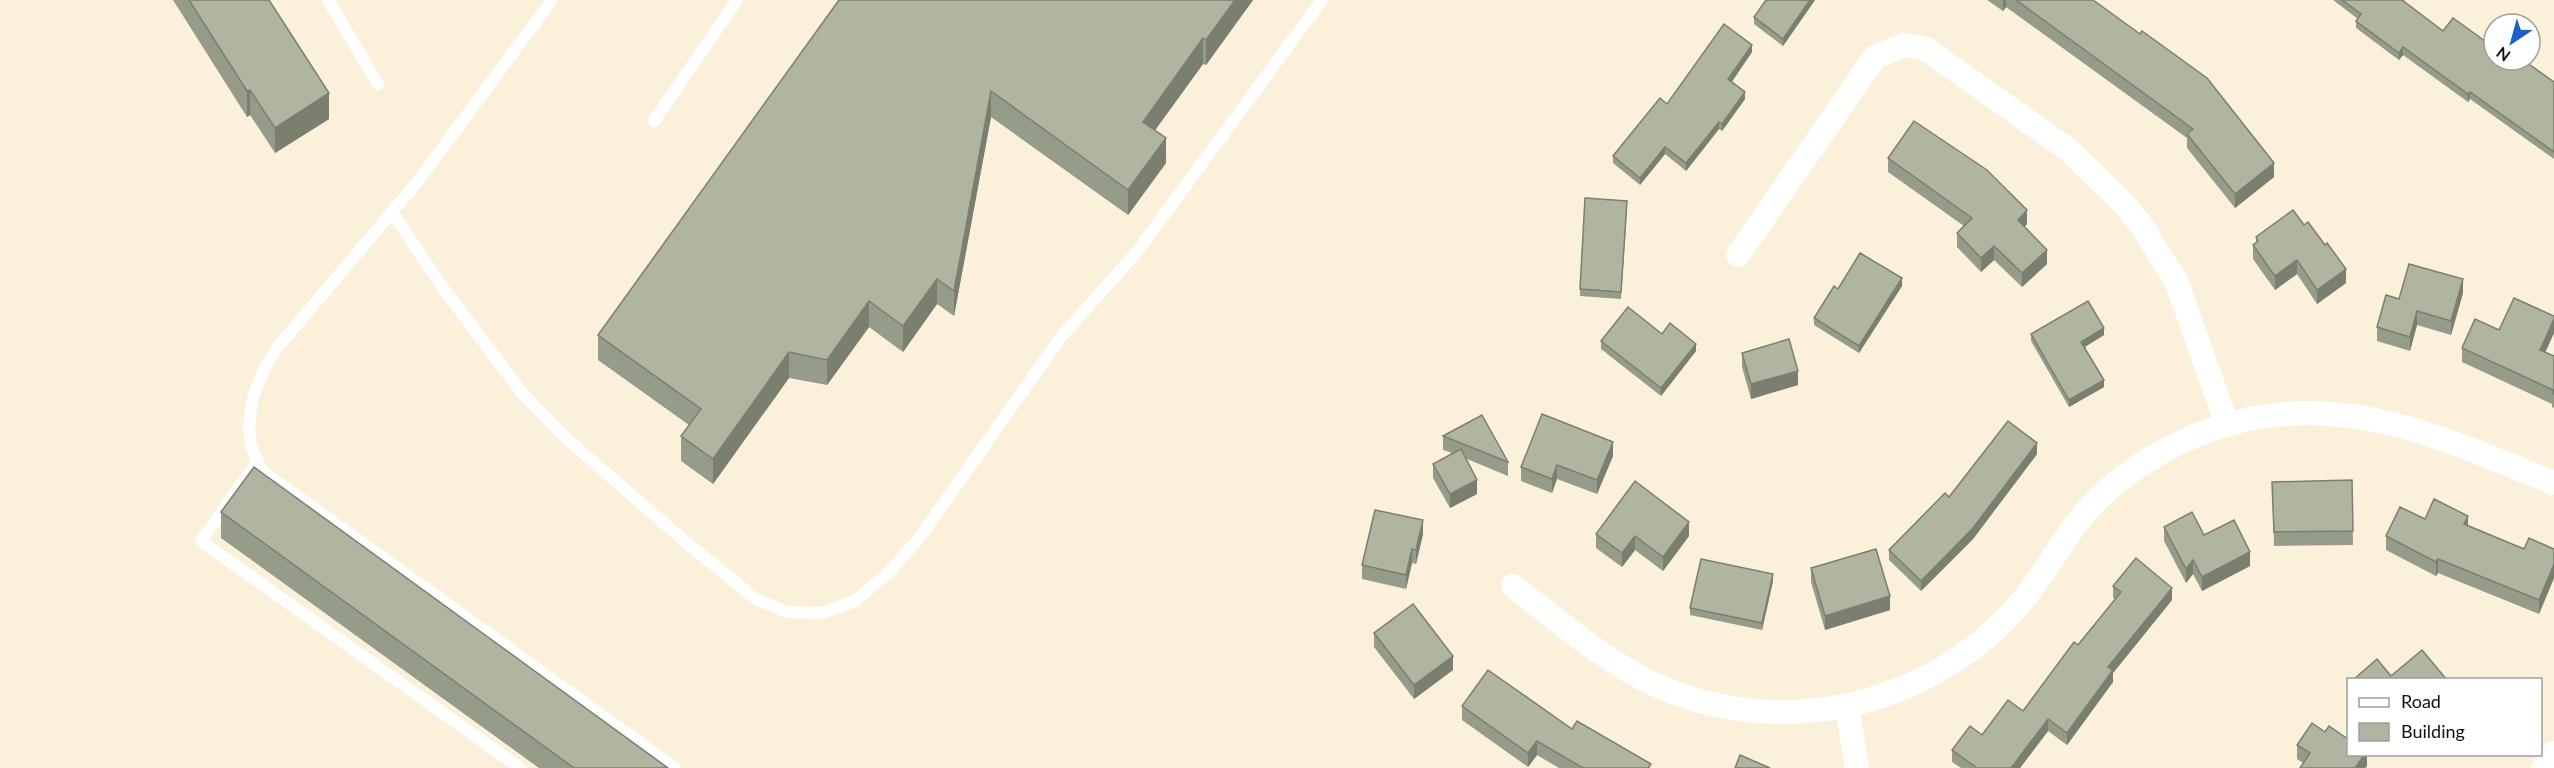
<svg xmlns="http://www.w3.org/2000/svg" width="2554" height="768" font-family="Lato,sans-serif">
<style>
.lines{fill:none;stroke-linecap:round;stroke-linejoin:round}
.lane{stroke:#fff;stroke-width:12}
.street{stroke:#fff;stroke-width:24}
.wall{fill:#969c8a}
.shaded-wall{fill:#7a7f70}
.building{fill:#afb5a0;stroke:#7a7f70;stroke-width:1.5}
</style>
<rect width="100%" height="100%" fill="#fbf1db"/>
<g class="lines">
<g class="lane">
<path d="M328,0L378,84"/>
<path d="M552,0L415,185L277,348C259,375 246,406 250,439C251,449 258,461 261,470L675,768"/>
<path d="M654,121L737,0"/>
<path d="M392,212L443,288L522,393L567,439L688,544L756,599L787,612L822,613L855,601L890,571L920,537L1061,337L1136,253L1322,0"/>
<path d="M258,461L201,541L520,768"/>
</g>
<g class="street">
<path d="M1738,255L1875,57L1905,45L1926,49L2070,151L2124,204L2142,226L2177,283L2227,425"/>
<path d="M1513,586C1559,621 1603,661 1656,685C1780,741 1927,708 2017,607C2040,581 2056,551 2076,524C2119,468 2191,429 2260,417C2367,399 2458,445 2554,483"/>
<path d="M1847,707L1857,768"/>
<path d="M2543,768L2554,753"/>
</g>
</g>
<g class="wall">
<path d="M173,0H269L329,119L275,153L250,115L247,117Z"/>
<path d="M839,0H1253L1206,65L1203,64L1155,130L1166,163L1128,215L991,117L954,316L937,304L903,352L869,327L827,385L789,378L713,484L681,461V436L689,425L598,360V335Z"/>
<path d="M1815,0L1783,46L1754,24V17Z"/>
<path d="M1987,0H2093L2274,177L2235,208L2187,148V138L2006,7L2003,11Z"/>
<path d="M2333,0H2405L2404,1L2443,31L2485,41L2554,82V159L2470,99L2468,102L2403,55L2399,60L2356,28V21L2358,19Z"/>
<path d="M1752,52L1732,82L1745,99L1722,131L1719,129L1686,171L1665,154L1640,185L1613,163V156L1667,104Z"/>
<path d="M1888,158L2027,224L2024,227L2047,264L2022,287L1994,260L1981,272L1957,247V233L1964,226L1888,172Z"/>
<path d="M1627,208L1621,299L1580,296V289Z"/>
<path d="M2256,237L2346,283L2317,304L2297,274L2275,290L2253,259V245L2256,243Z"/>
<path d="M1902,286L1859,353L1814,325V318L1838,289Z"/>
<path d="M2463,293L2451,335L2417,325L2410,351L2377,341V327L2399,299Z"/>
<path d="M2554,316V333L2545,352L2554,356V408L2552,407V404L2462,362V348L2499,330Z"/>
<path d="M2031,334L2104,335L2085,347L2104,387L2069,407L2031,341Z"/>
<path d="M1601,341L1696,351L1661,396L1601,349Z"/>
<path d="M1742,353L1798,385L1751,399L1742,367Z"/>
<path d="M1443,436L1508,462V476L1467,459L1477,494L1450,508L1433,478V464L1452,453L1443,450Z"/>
<path d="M2037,454L1973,539L1921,591L1889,560V550L1949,497Z"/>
<path d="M1613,456L1597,494L1557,479L1552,493L1521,481V467Z"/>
<path d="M2352,480L2353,545L2274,546L2272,482Z"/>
<path d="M221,512L668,768H539L221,538Z"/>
<path d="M2425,519L2468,526L2524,549H2554V578L2539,614L2438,573L2436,576L2386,550V536Z"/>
<path d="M2164,527L2204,535L2250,566L2202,591L2193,574L2186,583L2164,541Z"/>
<path d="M1423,534L1416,564L1412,563L1406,589L1362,579V565Z"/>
<path d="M1596,534L1689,536L1663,571L1635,550L1622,567L1596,548Z"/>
<path d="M1811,568L1890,610L1825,630L1811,582Z"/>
<path d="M1773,581L1762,630L1690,615V608Z"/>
<path d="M2113,586L2172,600L2113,673V682L2067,745L2048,731L2020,768H1961L1952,762V750L1982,735L2023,711L2115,599L2113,598Z"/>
<path d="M1374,633L1453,670L1414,699L1374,647Z"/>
<path d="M1462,706L1572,729L1651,768H1559L1537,755L1528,767L1462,720Z"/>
<path d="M2325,732L2367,754V766L2365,768H2300L2303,763L2297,759V745Z"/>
</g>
<g class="shaded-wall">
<path d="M1235,0H1253L1206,65V40Z"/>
<path d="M1810,0H1815L1783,46V39Z"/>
<path d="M2003,0H2006V7L2003,11Z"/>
<path d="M1203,38V64L1143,147V122Z"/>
<path d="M1752,45V52L1728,87V79Z"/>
<path d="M2403,47V55L2399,60V53Z"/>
<path d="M250,90V115L247,117V91Z"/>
<path d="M991,91V117L954,316V291Z"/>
<path d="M1745,92V99L1722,131V124Z"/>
<path d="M2470,92V99L2468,102V94Z"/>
<path d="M329,93V119L275,153V128Z"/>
<path d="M1719,122V129L1686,171V163Z"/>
<path d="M1166,138V163L1128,215V190Z"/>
<path d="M1665,147V154L1640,185V178Z"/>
<path d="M2274,163V177L2235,208V194Z"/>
<path d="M2027,210V224L2018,234V220Z"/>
<path d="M1994,246V260L1981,272V258Z"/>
<path d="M2047,250V264L2022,287V273Z"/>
<path d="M2297,260V274L2275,290V276Z"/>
<path d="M2346,269V283L2317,304V290Z"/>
<path d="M1902,278V286L1859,353V346Z"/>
<path d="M937,279V304L903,352V326Z"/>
<path d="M2463,279V293L2451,335V321Z"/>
<path d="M869,301V327L827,385V360Z"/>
<path d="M2417,311V325L2410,351V337Z"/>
<path d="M2554,319V333L2540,364V350Z"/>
<path d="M2104,328V335L2081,349V342Z"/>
<path d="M1696,344V351L1661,396V388Z"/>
<path d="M789,352V378L713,484V459Z"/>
<path d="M1798,371V385L1751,399V384Z"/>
<path d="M2104,380V387L2069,407V400Z"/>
<path d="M1613,442V456L1597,494V480Z"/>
<path d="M2037,443V454L1973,539L1921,591V581Z"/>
<path d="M1557,465V479L1552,493V479Z"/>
<path d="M1477,480V494L1450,508V494Z"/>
<path d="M2468,516V530L2464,524Z"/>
<path d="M1423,520V534L1416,564V550Z"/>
<path d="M1689,522V536L1663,571V557Z"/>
<path d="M1635,536V550L1622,567V553Z"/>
<path d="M1412,549V563L1406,589V575Z"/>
<path d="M2250,552V566L2202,591V577Z"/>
<path d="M2438,559V573L2436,576V562Z"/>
<path d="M2193,560V574L2186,583V569Z"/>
<path d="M2554,564V578L2539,614V600Z"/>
<path d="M1773,574V581L1762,630V623Z"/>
<path d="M2172,588V600L2113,673V682L2067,745V733L2108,667Z"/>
<path d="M1890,596V610L1825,630V616Z"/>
<path d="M1453,656V670L1414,699V685Z"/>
<path d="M2048,719V731L2020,768H2011Z"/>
<path d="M1537,741V755L1528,767V753Z"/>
<path d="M2365,754H2367V766L2365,768H2355Z"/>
</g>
<g class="building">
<path d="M189,0H269L329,93L275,128L250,90L247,91Z"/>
<path d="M839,0H1235L1206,40L1203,38L1143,122L1166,138L1128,190L991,91L954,291L937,279L903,326L869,301L827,360L789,352L713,459L681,436L701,409L598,335Z"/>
<path d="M1766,0H1810L1783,39L1754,17Z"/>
<path d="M2016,0H2093L2140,34L2142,31L2207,78L2274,163L2235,194L2187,134L2193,129Z"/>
<path d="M2342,0H2402L2443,31L2453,18L2485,41L2489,36L2494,39V60H2523L2554,82V152L2470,92L2468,94L2403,47L2399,53L2356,21L2361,14Z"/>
<path d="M1724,24L1752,45L1728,79L1745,92L1722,124L1719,122L1686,163L1665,147L1640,178L1613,156L1660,98L1667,104Z"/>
<path d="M1914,121L1987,170L2027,210L2018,220L2047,250L2022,273L1994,246L1981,258L1957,233L1972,218L1888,158Z"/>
<path d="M1585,198L1627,201L1621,292L1580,289Z"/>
<path d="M2293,210L2304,225L2308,222L2325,245L2327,243L2346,269L2317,290L2297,260L2275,276L2253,245L2258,241L2256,237Z"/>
<path d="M1860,253L1902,278L1859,346L1814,318L1834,286L1838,289Z"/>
<path d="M2409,264L2463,279L2451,321L2417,311L2410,337L2377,327L2386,295L2399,299Z"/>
<path d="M2514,298L2554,316V319L2540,350L2554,356V394L2552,393L2553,390L2462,348L2475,319L2499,330Z"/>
<path d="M2088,301L2104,328L2081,342L2104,380L2069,400L2031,334Z"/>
<path d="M1628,307L1662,334L1670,323L1696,344L1661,388L1601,341Z"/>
<path d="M1789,339L1798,371L1751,384L1742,353Z"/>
<path d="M1542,414L1613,442L1597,480L1557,465L1552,479L1521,467Z"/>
<path d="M1482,415L1508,462L1443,436Z"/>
<path d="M2008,421L2037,443L1973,528L1921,581L1889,550L1945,493L1949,497Z"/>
<path d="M1461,449L1477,480L1450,494L1433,464Z"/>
<path d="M254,467L668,768H574L221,512Z"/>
<path d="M2352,480L2353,531L2274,532L2272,482Z"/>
<path d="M1635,481L1689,522L1663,557L1635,536L1622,553L1596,534Z"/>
<path d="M2434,499L2468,516L2464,524L2524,549L2529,538L2554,549V564L2539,600L2438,559L2436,562L2386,536L2400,507L2425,519Z"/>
<path d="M1375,510L1423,520L1416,550L1412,549L1406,575L1362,565Z"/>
<path d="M2192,512L2204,535L2234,520L2250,552L2202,577L2193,560L2186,569L2164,527Z"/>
<path d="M1876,549L1890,596L1825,616L1811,568Z"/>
<path d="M2136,558L2172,588L2108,667L2113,670L2067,733L2048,719L2011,768H1977L1952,750L1970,726L1982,735L2008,700L2023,711L2074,642L2078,645L2121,592L2113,586Z"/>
<path d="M1701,559L1773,574L1762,623L1690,608Z"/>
<path d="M1413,604L1453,656L1414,685L1374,633Z"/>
<path d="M2422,650L2447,680H2353L2377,659L2391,676Z"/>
<path d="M1488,670L1572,729L1577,721L1651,764L1648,768H1583L1537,741L1528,753L1462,706Z"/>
<path d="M2312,723L2325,732L2329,726L2349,740V754H2365L2355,768H2300L2310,753L2297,745Z"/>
<path d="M1740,755L1770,768H1735Z"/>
</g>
<rect x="2347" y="678" width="195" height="78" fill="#ffffff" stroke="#a19f9c" stroke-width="1.5"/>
<rect x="2359" y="698" width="30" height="9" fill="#ffffff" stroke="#a19f9c" stroke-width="1.5"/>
<text x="2401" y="708" font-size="18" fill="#131008">Road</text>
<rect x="2359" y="723" width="30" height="18" fill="#afb5a0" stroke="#a19f9c" stroke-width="1.5"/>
<text x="2401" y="738" font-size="18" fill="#131008">Building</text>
<g transform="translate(2512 42) rotate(216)"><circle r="28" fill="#ffffff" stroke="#a19f9c" stroke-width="1.5"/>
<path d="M0-4.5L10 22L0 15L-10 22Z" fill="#1b60cb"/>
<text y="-9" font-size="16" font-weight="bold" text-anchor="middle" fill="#131008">N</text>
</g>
</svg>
